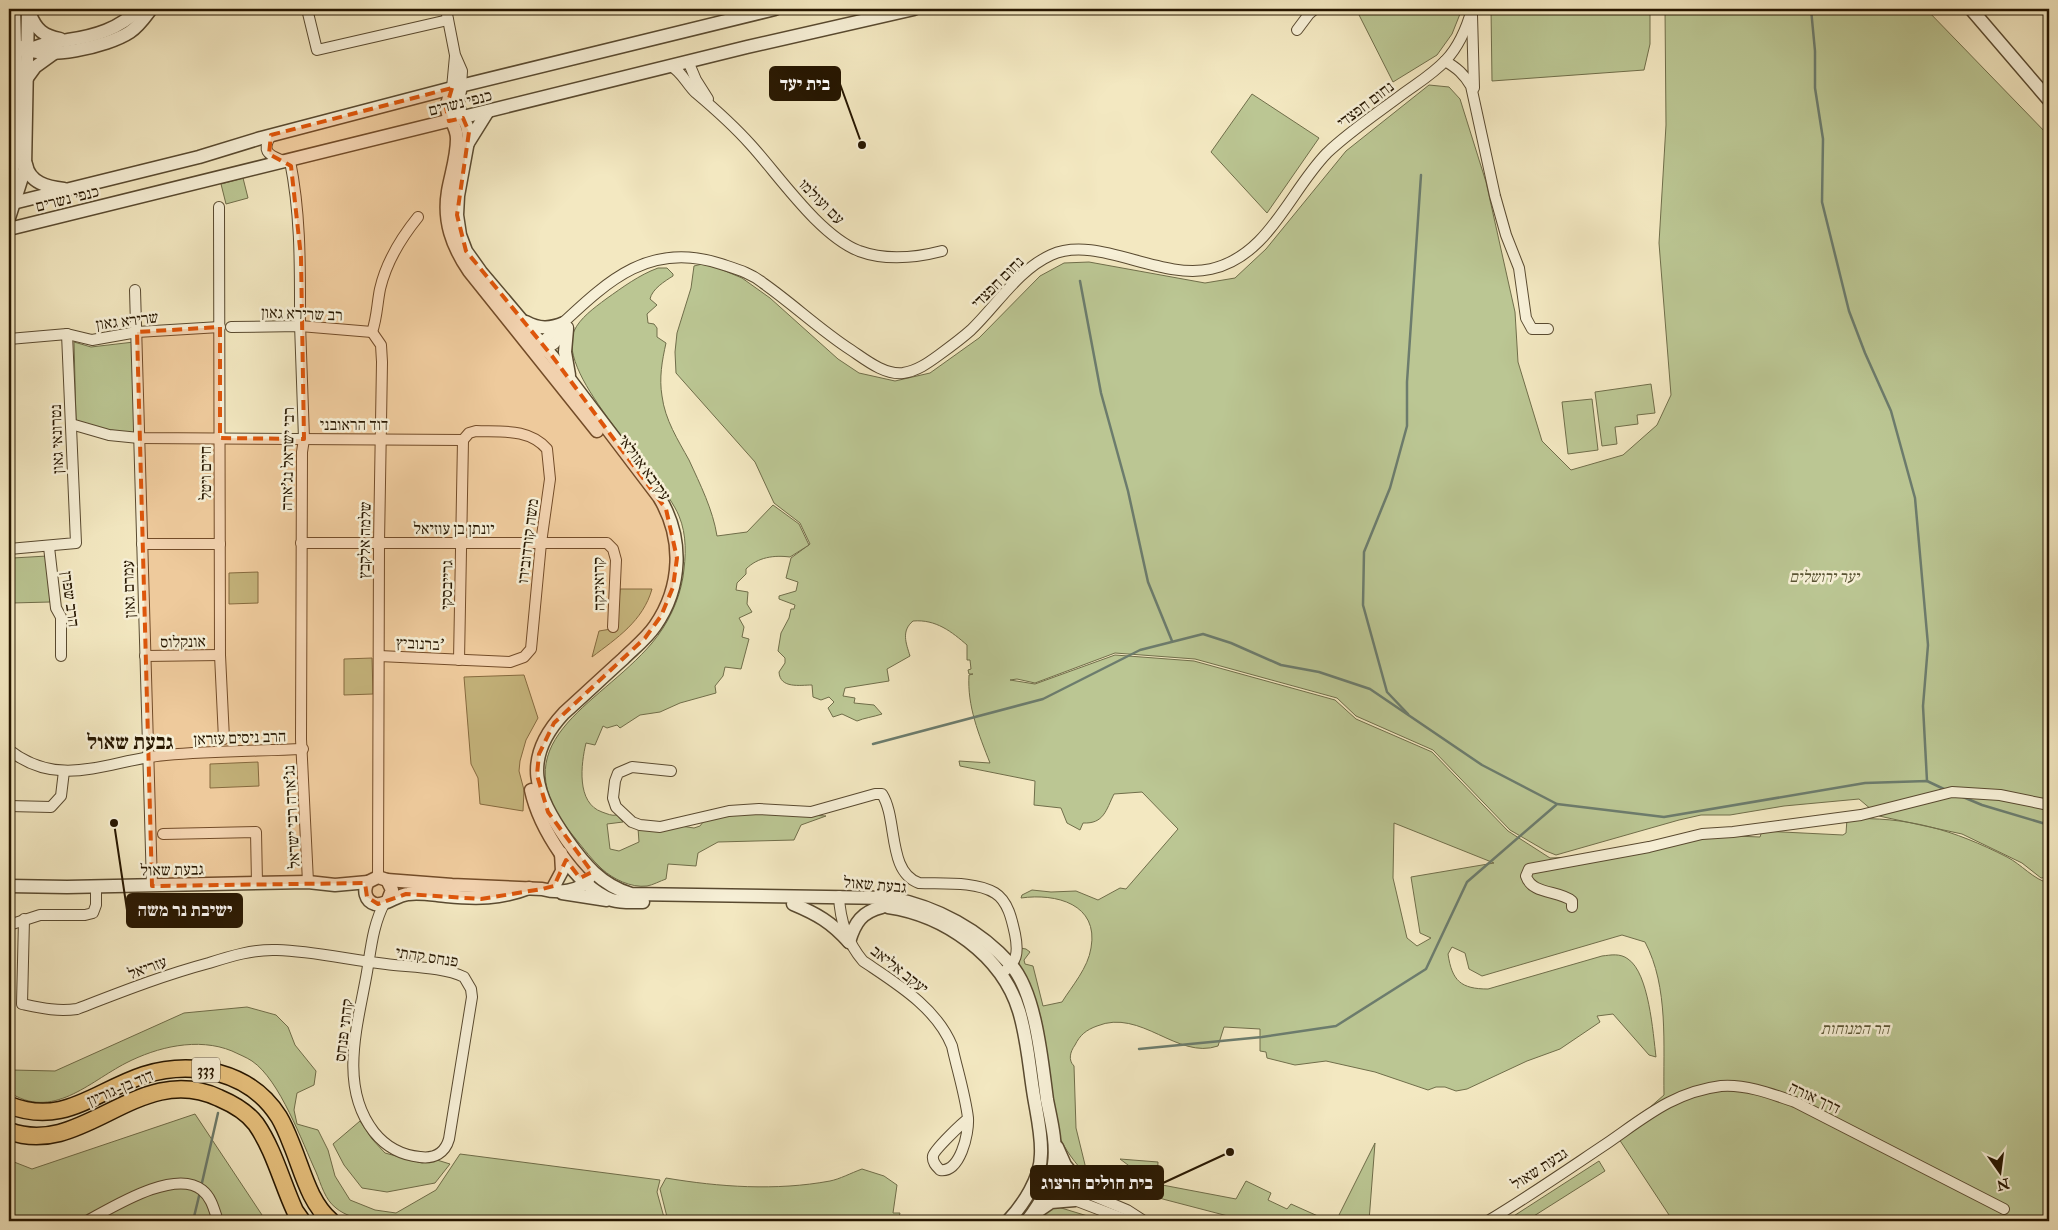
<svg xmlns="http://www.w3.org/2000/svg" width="2058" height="1230" font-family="'IM FELL Double Pica','Frank Ruhl Libre',serif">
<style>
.green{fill:#bbc693;stroke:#706e4a;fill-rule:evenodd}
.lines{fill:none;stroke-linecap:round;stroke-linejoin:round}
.stream{stroke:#6c7c6d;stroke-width:2.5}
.minor-casing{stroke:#594a30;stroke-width:12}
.tertiary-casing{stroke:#594a30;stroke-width:15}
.primary-casing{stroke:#261600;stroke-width:19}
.minor{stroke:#f7f0d7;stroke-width:10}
.tertiary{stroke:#f7f0d7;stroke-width:12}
.primary{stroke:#eac480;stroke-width:16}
.marked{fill:#de560b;fill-opacity:0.2;stroke:#de560b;stroke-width:4;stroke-dasharray:10 6;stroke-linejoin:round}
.labels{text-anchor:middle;stroke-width:5;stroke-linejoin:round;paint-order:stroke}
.shield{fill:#f7f0d7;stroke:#655740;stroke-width:1}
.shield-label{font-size:15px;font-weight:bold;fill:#261600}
.street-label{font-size:16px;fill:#261600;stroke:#f7f0d7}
.park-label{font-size:16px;font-style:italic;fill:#5a5433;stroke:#f7f0d7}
.district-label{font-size:21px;font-weight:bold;fill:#261600;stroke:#f7f0d7}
.leader{fill:none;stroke:#261600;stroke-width:2}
.callout-dot{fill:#261600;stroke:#f7f0d7;stroke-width:2}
.callout{fill:#261600;stroke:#261600;stroke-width:2}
.callout-label{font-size:18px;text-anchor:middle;font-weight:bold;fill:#fff}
</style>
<rect width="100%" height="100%" fill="#f3e8c1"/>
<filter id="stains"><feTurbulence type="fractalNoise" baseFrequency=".004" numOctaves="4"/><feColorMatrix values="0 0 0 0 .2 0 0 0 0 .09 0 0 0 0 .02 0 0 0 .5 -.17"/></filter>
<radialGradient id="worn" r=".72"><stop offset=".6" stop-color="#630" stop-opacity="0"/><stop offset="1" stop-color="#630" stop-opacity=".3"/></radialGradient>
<g class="green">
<path d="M1356,9H1462L1452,34L1437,55L1393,82Z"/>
<path d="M1491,9H1650V44L1644,70L1492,81Z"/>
<path d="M1665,9H1926L2049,136V877L2041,878L2022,863L1962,834L1879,816L1859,799L1784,806L1730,815H1701L1679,820L1556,855L1546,851L1510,830L1433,750L1356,716L1337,698L1195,659L1115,653L1035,683L1017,679L1010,680L1035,684L1115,655L1194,661L1335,700L1356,719L1432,752L1508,831L1550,858L1605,856L1708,835L1760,837L1762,831L1843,835L1846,833L1847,819C1907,816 1954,830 2007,857C2021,864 2034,880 2049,883V1221H1673L1617,1136L1664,1095C1663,1046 1669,987 1645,942L1622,935L1482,976L1469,969L1465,953L1452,947L1448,954C1452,981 1461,989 1488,989L1602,956C1611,955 1620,953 1628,959C1649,973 1653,1033 1656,1057L1649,1055L1613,1014L1597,1016L1600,1022L1560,1049L1527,1061L1467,1089L1456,1091L1445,1087H1436L1428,1090L1375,1072L1326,1061L1295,1065L1267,1058L1266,1052L1260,1051V1029L1224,1027L1218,1046C1177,1060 1141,1008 1097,1026C1086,1030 1080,1035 1075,1045C1070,1052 1068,1060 1074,1066L1076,1128L1088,1177C1075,1163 1065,1150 1057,1132L1019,968L1020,948L1026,949L1030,952L1024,960L1025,964L1033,966L1043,1006L1062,1002C1072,986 1088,968 1091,948C1099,904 1056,893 1021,898L1022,895L1032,890L1051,892L1076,891L1098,900L1120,888L1126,889L1178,829L1142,792L1114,794C1106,810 1104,824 1083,823L1080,830L1067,823L1061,808L1034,805L1035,781L960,766L959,761L990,763C979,735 967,706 969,675L973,674H969L968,670L971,669L970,660H967V645C952,632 936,619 913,621C901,631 906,643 910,656L887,669L889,681L845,688L843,696L855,698L854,703L874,705L882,714C873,717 864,718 857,721L842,714L833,717L828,708L834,702L829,697L821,700L813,697L812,685C800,685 780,689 779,672L785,663V658L778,651L781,633L789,618L791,609H794L795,605L779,599V596L796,591L798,582L786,578L791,558L810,544L800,523L774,503L755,462L676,373L675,352L677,333L691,288L694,266L702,264L718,268L742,278L770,298L838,359L859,373L895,381L930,373L979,338L1040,276L1064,263L1089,262L1205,283L1235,278L1266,249L1346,151L1429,85L1449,87L1460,99L1486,182L1515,312L1518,362L1542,441L1571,470L1623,455L1657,425L1671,395L1659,243L1666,125ZM1394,823L1494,863L1411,877L1420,933L1431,938L1417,946L1407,938L1393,878Z"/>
<path d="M1252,94L1319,138L1267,213L1211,152Z"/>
<path d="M243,178L248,198L226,204L221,184Z"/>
<path d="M658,268H667L673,274V276C665,281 652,289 650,299L657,305L647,314L648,323L654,324L657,328V337L666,343C662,361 659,378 662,396C665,420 678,440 689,460C700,484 713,510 717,536L747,532L773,505L799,524L809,545L790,557C774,555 758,557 746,569V574L737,583L736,590L748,592L747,604L752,612L739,618L744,627L742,637L749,639L741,669L725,667L723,676L715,686L716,693L680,703L660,712L640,715L620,728L617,725L607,728L603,726L595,745L586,743C581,764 576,803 602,812C608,814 611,816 617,815L623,822L607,824L610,849L619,851L639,842L638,828L681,826L694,828L700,826L706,818L769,812L826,816L801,825L794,840L718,842L698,853L696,866L668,864L666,879C660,881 653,885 647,886C631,888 613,879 602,869C592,860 584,849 575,838C494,742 598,707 652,643C668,624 679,601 683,577C686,556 687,535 679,516C661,472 555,377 574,331C580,318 594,308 606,299C623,287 639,275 658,268Z"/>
<path d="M74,342L91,347L134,342L137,434L98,428L76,420Z"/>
<path d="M1651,384L1655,413L1637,415L1638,424L1615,427L1617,444L1602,446L1595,392Z"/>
<path d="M1592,399L1598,450L1568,454L1562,402Z"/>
<path d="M47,556L50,602L12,603L14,622H9V564L13,558Z"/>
<path d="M258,572V603L229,604V573Z"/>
<path d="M620,589H652C643,621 617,638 592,657L599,631L617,628Z"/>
<path d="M372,658L373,694L344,695V659Z"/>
<path d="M524,675L538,718L526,740L520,761L519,771L524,790L523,811L480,804L478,778L471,764L464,677Z"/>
<path d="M258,762L259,786L210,788V764Z"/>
<path d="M247,1007L276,1015L288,1027L295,1045L316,1071L314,1085L297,1093L294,1110L297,1124L318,1130L328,1150L335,1176L350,1200L375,1210L396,1213L436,1190L460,1154L660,1180L657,1192L665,1221H368C358,1219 344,1215 336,1208C325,1200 321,1184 316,1172C302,1142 280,1080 252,1061C246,1057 238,1054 232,1051C198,1037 157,1047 126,1063C89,1082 52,1121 9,1092V1069L12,1070L55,1071L184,1013Z"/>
<path d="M195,1114L266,1221H9V1160L32,1169Z"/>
<path d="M360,1121L372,1139L385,1153L422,1163L437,1160L450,1164L435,1183L387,1192L362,1188L344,1165L333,1144Z"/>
<path d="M1375,1143L1369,1221H1336Z"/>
<path d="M1120,1159L1158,1162L1157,1184L1236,1199L1246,1181L1271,1193L1268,1200L1287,1209L1291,1204L1329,1221H1247L1155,1197L1144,1177Z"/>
<path d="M1599,1161L1605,1171L1526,1221H1506Z"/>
<path d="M862,1169L884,1176L897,1185L893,1213H900L898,1221H668L660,1189L666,1178C719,1187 776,1191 830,1181C840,1179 851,1173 862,1169Z"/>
<path d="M1058,1207L1104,1221H1037L1045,1211Z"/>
</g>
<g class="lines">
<g class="stream">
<path d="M1811,9L1815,51V88L1823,139L1822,202L1849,311L1865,353L1891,411L1915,498L1928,645L1923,706L1927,781"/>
<path d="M1080,281L1101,393L1128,491L1148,582L1172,641"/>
<path d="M1408,714L1387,692L1363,605L1364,552L1390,488L1407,426V382L1421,175"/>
<path d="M873,744L1043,699L1140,650L1203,634L1231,643L1281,665L1319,672L1370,689L1482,765L1557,804L1664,817L1865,783L1927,781L1946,790"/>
<path d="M1963,797L1982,805L2049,825"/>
<path d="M1139,1049L1262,1037L1336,1026L1426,969L1467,882L1556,805"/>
<path d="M201,1187L218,1113"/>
<path d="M193,1221L200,1192"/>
</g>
<g class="minor-casing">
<g id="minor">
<path d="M307,9L317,50L448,20"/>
<path d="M446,9L455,55L462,71L461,86"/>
<path d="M1472,15L1474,88"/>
<path d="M1297,30L1309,14L1315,9"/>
<path d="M688,61L696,80L708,99"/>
<path d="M1445,61C1457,68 1464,74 1471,86L1495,196L1506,235L1519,268L1526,318L1532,329H1548"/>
<path d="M670,66C681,70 687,85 696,93C715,109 734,126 751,145C780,177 819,235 859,251C886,261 915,258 942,251"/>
<path d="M452,88L455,56"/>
<path d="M271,135C260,154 271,155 285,162"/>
<path d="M290,161C301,215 300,269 300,324C301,362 303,401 304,439L302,452L301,739L308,882"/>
<path d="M219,207L220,655L224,739"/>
<path d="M135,290L152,886"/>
<path d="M231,327L300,326L372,332"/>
<path d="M372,332L381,345L382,362L379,543L378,877"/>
<path d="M372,332C377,318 377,304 380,289C386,263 401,238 418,217"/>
<path d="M9,339L67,334L92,340L137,332L220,327"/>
<path d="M538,349L541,343C596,294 640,237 721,264C736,269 751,273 763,283C793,304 820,330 851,350C866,360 884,375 903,373C917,371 928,363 939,355C950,347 961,339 971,330C997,305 1018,270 1051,255C1097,234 1160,281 1211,269C1269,256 1289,192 1327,153C1349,132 1376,114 1400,96C1416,84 1432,75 1446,60C1459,46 1467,27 1472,9"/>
<path d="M541,352L554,344L568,327"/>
<path d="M71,424L109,435L139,438L463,440"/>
<path d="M301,543H607L613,549L616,560L613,627"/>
<path d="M142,544H220"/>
<path d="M49,547L56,608L61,617V656"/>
<path d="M9,549L76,543L67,334"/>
<path d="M145,656L220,655"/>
<path d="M379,656L510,662L524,657L531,649L541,543L550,479L547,449C529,428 501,432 476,431L469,433L463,440"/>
<path d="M459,660L463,440"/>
<path d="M9,750C61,791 111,759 166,755C211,751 257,751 303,749"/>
<path d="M671,771L632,767L618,773L615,781L613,798L616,807L632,822L640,825L660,827L729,811L759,809L811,812L875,794H882C898,819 887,872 919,883C942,884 975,881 995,893C1008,901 1012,920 1015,934C1019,954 1017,962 1001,974"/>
<path d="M9,806L51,807L61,796L64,771"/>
<path d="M163,834L256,832L257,883"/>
<path d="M839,896C840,921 847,942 863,961C897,984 936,1007 952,1046C957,1069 965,1094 968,1118C969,1134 960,1173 940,1170C936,1166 932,1162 933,1156C934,1150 962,1123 968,1119"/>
<path d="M1572,907V901C1559,890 1532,895 1526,876L1529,869L1649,847L1702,834L1733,832L1861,815L1952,792L2000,795L2049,805"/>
<path d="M24,919L22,1004C41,1008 58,1012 77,1009C121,992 164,975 209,963C231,956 254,949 277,950C313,951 350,960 386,964C409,967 444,967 464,977L471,989L472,997L449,1139C445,1153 434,1159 420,1157C400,1155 386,1147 374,1132C338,1086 358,1024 367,972C371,948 373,924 385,902"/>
<path d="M9,925L40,915H85L93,913L96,905V887"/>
<path d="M1037,1178H1051L1127,1210L1144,1221"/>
<path d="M1043,1184L1051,1191L1124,1219L1140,1221"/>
<path d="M87,1221C113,1207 175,1168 202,1190C212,1198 214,1210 218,1221"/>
<path d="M1488,1221C1528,1197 1567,1170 1606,1144C1644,1118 1673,1092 1721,1086C1746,1084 1772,1094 1795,1102L2004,1209"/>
</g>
</g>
<g class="tertiary-casing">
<g id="tertiary">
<path d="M1971,9L2049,100"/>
<path d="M30,14C36,30 44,36 60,39"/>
<path d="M21,47C45,61 107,47 130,32C139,26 145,17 151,9"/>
<path d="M26,52C39,44 54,42 68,40C95,36 119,29 139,9"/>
<path d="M27,78L35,67L53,54"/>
<path d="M461,86L457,105L467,126L469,136L458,196L457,215L460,235L466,251L481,272L552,356L659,497C684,538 682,587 655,626C646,639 634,648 623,659C603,677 584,695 564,713C521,759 535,794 567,840C584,864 601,885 631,894L891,898C937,907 980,930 1011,965C1036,993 1042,1063 1047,1100C1051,1120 1057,1143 1054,1164C1052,1185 1040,1204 1027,1221"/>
<path d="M452,88C451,94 447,100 447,107C446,118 457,124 457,139C457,157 451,174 448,191C443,221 452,246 469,271L597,431"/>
<path d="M468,143L488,111"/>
<path d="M26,164C29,183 48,187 64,189"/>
<path d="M9,185L14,163L16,79L14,9"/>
<path d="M9,204L199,157L261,138L452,88L775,9"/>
<path d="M9,218L25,168L28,9"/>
<path d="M9,229L747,47L914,9"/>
<path d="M526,322C539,329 550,329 564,323"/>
<path d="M567,329L565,352L569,375"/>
<path d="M531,790C539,827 575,886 612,900C622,903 633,902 643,902"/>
<path d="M387,880L452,885L542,889C557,893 580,893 589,878"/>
<path d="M9,886L67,887L308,882L335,885L368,882"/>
<path d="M554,886L562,871L561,853"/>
<path d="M562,893L607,900"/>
<path d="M388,900L392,890L387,880L378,877L368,882C363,890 365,901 375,904C385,906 397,895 408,894C420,892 434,895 446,896C476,899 501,899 529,888"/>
<path d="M793,904C817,914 831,922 849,942"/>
<path d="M888,907C944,915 1002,955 1019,1011C1027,1037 1029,1064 1033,1090C1036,1111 1042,1133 1041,1154C1041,1178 1023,1205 1008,1221"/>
<path d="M849,942C855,922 862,912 882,907"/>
<path d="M1057,1147L1065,1165L1088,1193"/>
<path d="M1035,1213L1051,1202L1075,1200"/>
</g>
</g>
<g class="primary-casing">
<g id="primary">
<path d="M9,1105C63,1127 95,1091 144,1075C193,1060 250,1071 279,1117C285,1127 289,1138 293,1148C303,1173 310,1203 331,1221"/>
<path d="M9,1131C83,1159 139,1060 219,1098C233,1104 247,1112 256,1124C274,1150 282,1183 295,1211L302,1221"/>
</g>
</g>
<use href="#minor" class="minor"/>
<use href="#tertiary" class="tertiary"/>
<use href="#primary" class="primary"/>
</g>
<path class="marked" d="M452,88L446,108L449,121L463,118L469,132L457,215L466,251L552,356L666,509L677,558L673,587L661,616L645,638L554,723L539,754L537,775L548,812L592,872L580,878L566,860L554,886L542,889L481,899L406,894L378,904L367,897L365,883L152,886L137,332L220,327V438L304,439L301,257L291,166L269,154L271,135Z"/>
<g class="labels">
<rect class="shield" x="192" y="1057.5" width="28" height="25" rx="4"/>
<g class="shield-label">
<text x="206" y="1075">333</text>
</g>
<g class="street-label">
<text transform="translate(460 102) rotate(-14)" y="6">כנפי נשרים</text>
<text transform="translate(1365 104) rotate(-37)" y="6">נחום חפצדי</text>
<text transform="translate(67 198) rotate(-14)" y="6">כנפי נשרים</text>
<text transform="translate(822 201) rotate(45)" y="6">עם ועולמו</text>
<text transform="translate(997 282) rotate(-45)" y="6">נחום חפצדי</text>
<text transform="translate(302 313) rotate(2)" y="6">רב שרירא גאון</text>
<text transform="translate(127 320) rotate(-7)" y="6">שרירא גאון</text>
<text x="354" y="430">דוד הראובני</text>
<text transform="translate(56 439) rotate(-92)" y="6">נטרונאי גאון</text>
<text transform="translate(287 459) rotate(-89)" y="6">רבי ישראל נג'ארה</text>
<text transform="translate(645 467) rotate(54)" y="6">עקיבא אזולאי</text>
<text transform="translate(205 473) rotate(-90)" y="6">חיים ויטל</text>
<text x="454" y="534">יונתן בן עוזיאל</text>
<text transform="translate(364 540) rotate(-89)" y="6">שלמה אלקבץ</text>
<text transform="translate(527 541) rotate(-83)" y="6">משה קורדובירו</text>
<text transform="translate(598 584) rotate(-91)" y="6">קרואינקה</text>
<text transform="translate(446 585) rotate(-89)" y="6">גרייבסקי</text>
<text transform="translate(128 589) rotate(-92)" y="6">עמרם גאון</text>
<text transform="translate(71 599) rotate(82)" y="6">הרב שפרן</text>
<text transform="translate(183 641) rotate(-1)" y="6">אונקלוס</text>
<text transform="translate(420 643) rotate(3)" y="6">ברנוביץ'</text>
<text transform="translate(240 737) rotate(-2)" y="6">הרב ניסים עזראן</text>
<text transform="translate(291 817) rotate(-93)" y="6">נג'ארה רבי ישראל</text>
<text transform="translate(172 869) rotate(-1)" y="6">גבעת שאול</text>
<text transform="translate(875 884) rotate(5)" y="6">גבעת שאול</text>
<text transform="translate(427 956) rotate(9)" y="6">פנחס קהתי</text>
<text transform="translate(147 967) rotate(-20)" y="6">עזריאל</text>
<text transform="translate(900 969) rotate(38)" y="6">יעקב אליאב</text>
<text transform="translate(343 1030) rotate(-83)" y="6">קהתי פנחס</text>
<text transform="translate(120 1087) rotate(-23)" y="6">דוד בן-גוריון</text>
<text transform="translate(1815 1097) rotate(25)" y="6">דרך אורה</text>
<text transform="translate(1539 1168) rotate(-33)" y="6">גבעת שאול</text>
</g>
<g class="park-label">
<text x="1824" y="582">יער ירושלים</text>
<text x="1855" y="1034">הר המנוחות</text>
</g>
<g class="district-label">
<text x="130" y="749">גבעת שאול</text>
</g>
</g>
<path class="leader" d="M862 145L840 84M114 823L127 910M1230 1152L1163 1183"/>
<g class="callout-dot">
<circle cx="862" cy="145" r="5"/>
<circle cx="114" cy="823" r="5"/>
<circle cx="1230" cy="1152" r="5"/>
</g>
<g class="callout">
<rect x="770" y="67" width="70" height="33" rx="5"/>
<rect x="127" y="894" width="115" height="33" rx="5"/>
<rect x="1031" y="1166" width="132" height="33" rx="5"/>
</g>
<g class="callout-label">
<text x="805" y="90">בית יעד</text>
<text x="185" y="916">ישיבת נר משה</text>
<text x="1097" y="1189">בית חולים הרצוג</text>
</g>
<rect width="2058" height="1230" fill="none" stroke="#f3e8c1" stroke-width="30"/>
<rect x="10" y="10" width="2038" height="1210" fill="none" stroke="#261600" stroke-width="2.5"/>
<rect x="15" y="15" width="2028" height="1200" fill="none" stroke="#261600"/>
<g transform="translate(2000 1172) rotate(166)" stroke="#f7f0d7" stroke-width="4" paint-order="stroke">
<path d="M0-4L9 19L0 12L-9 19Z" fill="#261600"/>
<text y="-8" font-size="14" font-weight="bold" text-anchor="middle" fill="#261600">N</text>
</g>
<rect width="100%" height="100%" filter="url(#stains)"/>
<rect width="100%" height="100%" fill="url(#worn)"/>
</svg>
